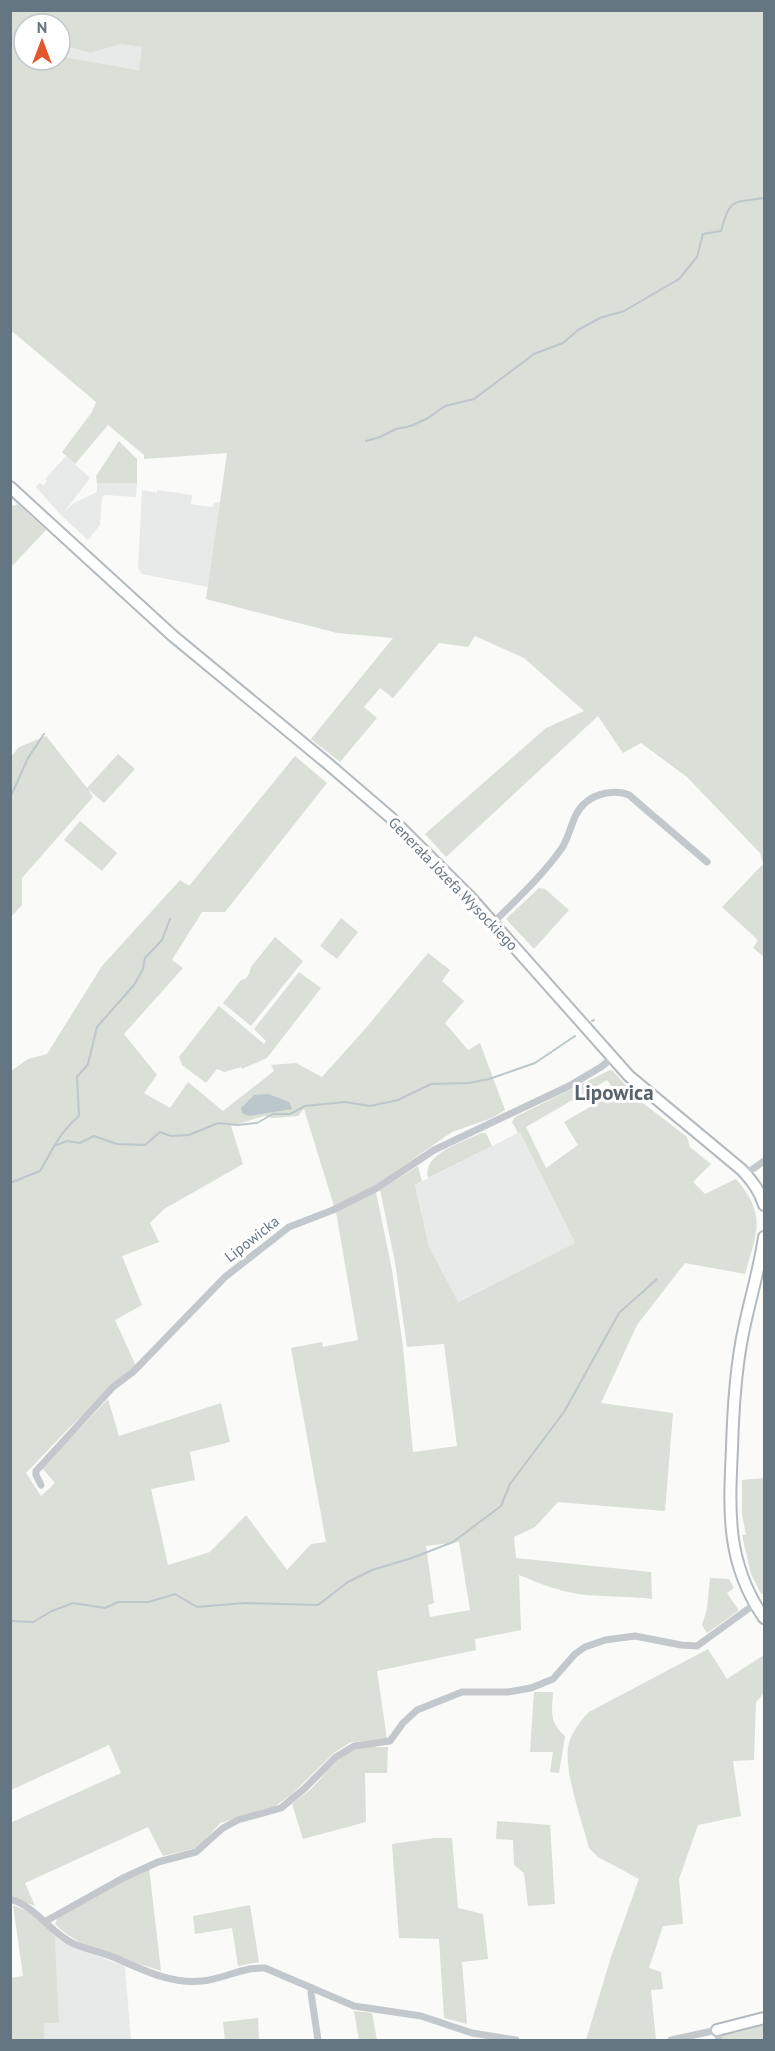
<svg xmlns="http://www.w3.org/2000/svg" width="775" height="2051" font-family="'PT Sans',sans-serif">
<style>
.built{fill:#e8e9e9}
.green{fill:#dadfd7;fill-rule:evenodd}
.water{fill:#bbc7cb}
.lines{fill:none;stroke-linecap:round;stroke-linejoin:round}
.stream{stroke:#bbc7cb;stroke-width:2}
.secondary-casing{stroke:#b3babf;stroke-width:14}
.street{stroke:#c3c8cc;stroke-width:7}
.secondary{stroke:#fff;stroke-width:10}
.labels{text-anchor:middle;stroke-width:6;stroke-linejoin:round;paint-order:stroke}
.street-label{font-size:15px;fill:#657683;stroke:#fff}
.district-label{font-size:21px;font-weight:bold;fill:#57646e;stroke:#fff}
</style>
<rect width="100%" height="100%" fill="#fafaf8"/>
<g class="built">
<path d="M120,44L143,47L140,70L64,57L67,47L89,53Z"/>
<path d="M66,456L90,478L65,511L74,503L97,492V483H137L136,497L105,495L102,497L100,525L88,540L61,515L36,487L39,483L44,485L47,481L45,479Z"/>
<path d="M142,490L157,493V490L192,495L191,504L212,507L215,502L220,503L208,587L142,574L138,568Z"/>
<path d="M520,1132L575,1243L457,1302L429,1247L415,1185Z"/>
<path d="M55,1936L72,1947L125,1966L131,2040H44V2023L59,2022Z"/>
</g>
<g class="green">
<path d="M11,10L764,11V957L753,948L758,940L722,907L763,864L760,853L687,777L641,743L623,753L598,716L446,857L425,834L546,728L584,711L524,658L475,636L468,647L439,643L393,698L380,688L364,707L377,718L340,762L311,739L393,638L337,633L206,599L227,453L144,459V455L108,425L75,464L62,452L92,412L96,402L13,332L11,334ZM24,24H60V60H24ZM120,44L142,47L139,70L64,57L68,47L90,53Z"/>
<path d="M119,441L137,459V483H97L96,476Z"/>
<path d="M11,497L13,498L11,504L14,506L18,504L46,530L11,567Z"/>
<path d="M46,736L87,788L118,754L135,769L104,803L88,789L93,797L22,878V905L11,917V757L19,747Z"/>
<path d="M295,756L327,783L225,912H202L172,960L183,968L124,1034L157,1075L144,1093L170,1108L188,1082L223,1111L274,1071L271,1065L296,1063L322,1077L365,1029L428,953L450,970L442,981L464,1001L445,1023L468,1050L480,1043L505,1110L492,1118L452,1132L376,1185L334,1206L304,1109L298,1116L273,1118L264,1116L231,1126L243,1164L164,1209L150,1223L159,1242L122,1256L142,1305L115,1320L136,1366L70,1427L26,1473L41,1496L55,1483L42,1468L108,1399L119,1436L221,1403L230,1442L190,1452L195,1480L151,1489L168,1565L210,1552L246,1515L287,1570L311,1544L326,1542L291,1348L322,1342L323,1347L358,1340L336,1212L376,1192L392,1270L403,1347L413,1452L457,1446L444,1344L407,1347L395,1262L380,1190L418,1166L422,1181L415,1185L429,1247L458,1302L575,1243L520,1132L518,1133L512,1122L515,1117L610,1070L613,1071L639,1100L687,1137L690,1147L711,1164L693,1182L705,1194L736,1179C767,1215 757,1232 745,1274L685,1263L637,1325L601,1403L673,1413L665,1511L558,1502L535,1527L514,1537L516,1558L651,1572L652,1599C630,1596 608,1597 587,1595C563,1593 541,1584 519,1575L521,1630L475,1639L476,1650L377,1671L387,1739L351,1742L335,1752L292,1794L274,1807L220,1823L200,1847L163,1856L148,1827L25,1883L35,1906L11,1897L10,1823L121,1773L109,1745L11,1790V1071L28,1059L47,1054L102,966L180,880L189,886ZM607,1080L616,1092L564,1122L578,1145L546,1168L526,1127ZM459,1542L470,1610L430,1617L428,1605L434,1603L426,1546Z"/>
<path d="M80,821L117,853L102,871L64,840Z"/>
<path d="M539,888L545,889L569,910L534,949L506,919Z"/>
<path d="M341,918L358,932L337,959L320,946Z"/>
<path d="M275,937L303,961L251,1026L223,1003L241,980L245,979L249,974L251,967Z"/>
<path d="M299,972L321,988L267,1058L242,1069L241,1067L224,1072L217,1069L206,1083L182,1065L179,1057L219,1006L264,1044L266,1041L254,1029Z"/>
<path d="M481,1133H486L492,1146L428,1178C422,1153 464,1142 481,1133Z"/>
<path d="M764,1478V1594H761L751,1574L742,1535H746L742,1514V1480Z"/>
<path d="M710,1578L729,1579L734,1588L727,1593L738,1609V1611L707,1633L702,1625L707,1609Z"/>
<path d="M708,1649L727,1679L764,1655V1693L756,1702L754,1760L733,1761L741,1816L698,1825L679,1879L683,1924L663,1926L649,1968L661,1972L663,1989L651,1990L656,2040H586L611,1957L639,1879L598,1857L589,1848C582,1820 565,1776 568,1748C570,1734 580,1721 589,1712Z"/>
<path d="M534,1692H553C552,1712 549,1722 565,1736L559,1773L550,1772L553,1752H530Z"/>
<path d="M363,1747H388L387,1773H365L366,1822L303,1839L292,1804C298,1799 305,1794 311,1789C327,1773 340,1752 363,1747Z"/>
<path d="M497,1821L550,1825L555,1904L528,1906L524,1873L514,1865L513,1840L496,1839Z"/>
<path d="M434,1838H452L458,1908L483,1914L488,1959L462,1962L467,2024L444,2018L439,1939L399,1938L392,1844Z"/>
<path d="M149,1868L161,1971C127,1959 80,1950 55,1924L58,1917L125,1879Z"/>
<path d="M13,1905L31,1913L55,1936L59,2023H44V2040H11L10,1978L23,1976Z"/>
<path d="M250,1905L259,1962L238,1966L232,1928L195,1934L193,1916Z"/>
<path d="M354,2011L372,2013L377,2040H359Z"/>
<path d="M258,2018L259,2040H225L223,2022Z"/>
<path d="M764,2022V2040H722V2032Z"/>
</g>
<path class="water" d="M268,1094L289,1102L292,1109L249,1116L242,1113L241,1108L254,1095Z"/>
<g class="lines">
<g class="stream">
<path d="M366,441L380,437L396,429L411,426L428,418L445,406L474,399L534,354L563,343L578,330L600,318L624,311L679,279L697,257L703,234L721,231C730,197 733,203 764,198"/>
<path d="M10,798L28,758L44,734"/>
<path d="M592,1021L594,1020"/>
<path d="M54,1146L67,1141L80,1143L94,1136L117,1144L145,1145L160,1132L171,1136L189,1135L218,1123L237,1125L257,1123L273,1114H290L305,1106L345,1102L370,1106L398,1100L431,1084L469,1083L489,1079L535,1063L575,1036"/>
<path d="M10,1183L40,1171C54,1148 58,1134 79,1116L77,1077L88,1064L97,1027L134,985L143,969L145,958L162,940L170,919"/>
<path d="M10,1621L33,1622L52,1611L73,1603L105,1608L118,1602H149L175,1594L197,1607L245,1603L318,1605L348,1582L372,1570L412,1558L453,1542L501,1506L510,1484L564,1412L619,1313L657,1279"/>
</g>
<g class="secondary-casing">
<g id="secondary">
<path d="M10,487L173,636L327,763L390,817L471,898L629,1076L742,1170C752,1181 760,1191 764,1205"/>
<path d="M764,1237C759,1273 747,1308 741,1344C735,1378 733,1413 732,1448C729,1512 726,1563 764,1618"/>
<path d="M717,2030L764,2018"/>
</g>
</g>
<g class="street">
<path d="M493,923C517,899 542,876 562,848C571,834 572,814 585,803C596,793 616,789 629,795L707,862"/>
<path d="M746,1174L764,1161"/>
<path d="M41,1485L36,1475V1471L113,1387L133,1372L225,1277L289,1227L333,1210L377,1188L434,1150L569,1086L601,1067L612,1058"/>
<path d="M10,1899C37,1907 50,1933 74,1944C89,1950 104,1953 118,1959C145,1971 172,1984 202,1981C225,1979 241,1967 265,1968L354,2006L421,2016L472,2033L516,2040"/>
<path d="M46,1921L123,1878L158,1862L196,1852L223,1828L238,1820L281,1808L304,1789L336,1757L354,1746L390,1741L403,1723L417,1710L462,1692H508L531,1688L553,1679L575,1654L585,1647L605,1640L635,1636L681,1645L697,1646L755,1604"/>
<path d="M312,1988L311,1993L318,2040"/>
<path d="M671,2040L717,2030L719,2040"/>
</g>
<use href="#secondary" class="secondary"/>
</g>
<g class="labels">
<g class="street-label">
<text transform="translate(453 884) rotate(46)" y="5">Generała Józefa Wysockiego</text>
<text transform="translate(252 1239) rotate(-38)" y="5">Lipowicka</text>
</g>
<g class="district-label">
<text x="614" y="1100">Lipowica</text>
</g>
</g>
<rect width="775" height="2051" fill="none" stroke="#657683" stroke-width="24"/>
<g transform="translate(42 42)"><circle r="28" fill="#ffffff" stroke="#c1c8cd" stroke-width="1.5"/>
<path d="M0-4.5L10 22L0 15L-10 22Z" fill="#e4572e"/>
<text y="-9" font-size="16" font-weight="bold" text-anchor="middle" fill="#657683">N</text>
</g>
</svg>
